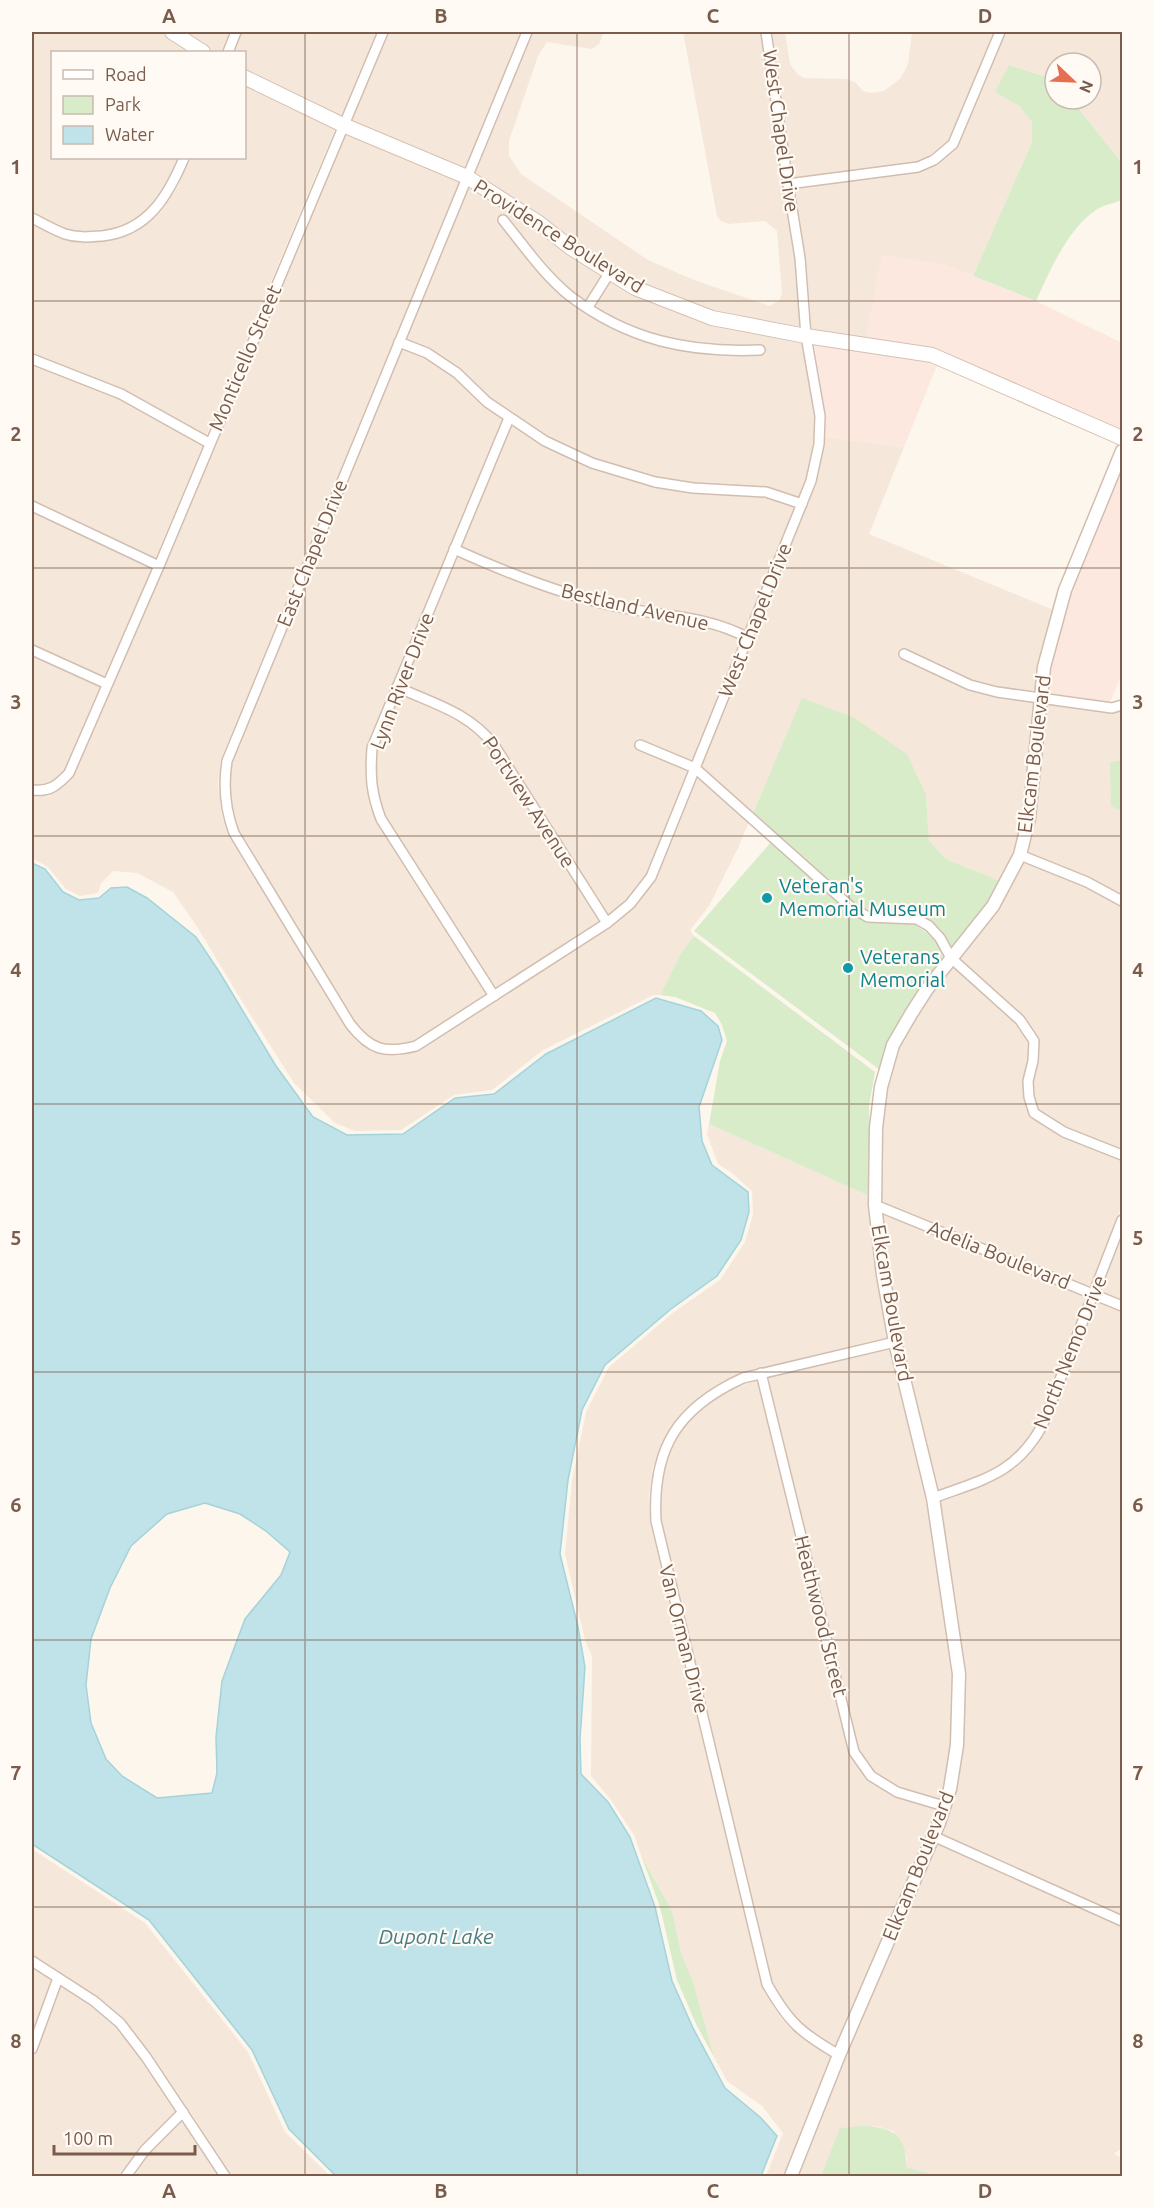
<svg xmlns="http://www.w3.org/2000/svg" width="1154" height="2208" font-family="Ubuntu,sans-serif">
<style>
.residential{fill:#f5e8da}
.commercial{fill:#fde8e0}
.green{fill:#d8ecc9}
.water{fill:#bfe3e8;stroke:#a5d3da;stroke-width:1.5;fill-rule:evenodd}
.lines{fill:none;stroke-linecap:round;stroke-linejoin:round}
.minor-casing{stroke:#d1beb0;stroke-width:12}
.tertiary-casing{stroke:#d1beb0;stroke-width:15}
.secondary-casing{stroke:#d6c0b0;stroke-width:16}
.minor{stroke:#fff;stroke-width:9}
.tertiary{stroke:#fff;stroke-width:12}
.secondary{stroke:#fff;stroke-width:14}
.grid{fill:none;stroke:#7a5c4d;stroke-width:1.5;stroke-opacity:0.55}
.culture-dot{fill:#0f9aa8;stroke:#fffaf3;stroke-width:2}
.labels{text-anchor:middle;stroke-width:4.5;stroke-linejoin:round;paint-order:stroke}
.street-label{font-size:20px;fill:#7a5c4d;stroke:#fffaf3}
.culture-label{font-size:20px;fill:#0d838f;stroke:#fffaf3;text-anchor:start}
.water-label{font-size:21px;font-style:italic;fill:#437c86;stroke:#fffaf3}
.neatline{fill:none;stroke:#7a5c4d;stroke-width:2}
.grid-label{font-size:20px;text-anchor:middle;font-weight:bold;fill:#7a5c4d}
</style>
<rect width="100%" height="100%" fill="#fdf6ec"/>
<g class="residential">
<path d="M32,32H164L195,52H52V158H178L167,184L152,206L129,223L112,230L84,233L67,230L32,212Z"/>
<path d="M181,32H231L222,52H212Z"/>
<path d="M242,32H377L340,119L245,71L244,52H234Z"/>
<path d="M389,32H521L464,171L350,123Z"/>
<path d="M533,32H604L599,44L592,49L547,42L538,56L509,141V156L521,174L648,260L694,280L770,306L780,300L782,293L777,231L765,221L729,224L721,221L717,216L683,32H761L781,180L795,258L801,330L713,313L637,283L574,244L474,176Z"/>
<path d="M772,32H785L790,64L797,74L804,78L847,79L856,83L863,91L871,93L884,91L901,78L908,64L912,32H994L949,141L930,155L916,162L792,178Z"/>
<path d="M1006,32H1122V163L1071,99H1091V63H1055V80L1009,65L996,92L1019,106L1032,122V142L973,276L942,264L865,341L812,332L806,258L794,188L919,172L937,163L958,146Z"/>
<path d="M245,82L336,127L206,436L122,389L32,354V226L33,223L64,239L85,242L116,239L135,231L160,213L177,188L190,158H244Z"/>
<path d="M346,132L460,180L221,759L218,783L222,816L229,835L346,1027L356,1040L370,1050L385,1055L398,1056L420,1050L614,925L634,908L656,879L698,777L749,822L738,848L709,906L690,930L694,936L681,953L660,995H654L543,1050L492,1090L454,1095L401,1130L355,1131L335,1123L294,1083L243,1003L196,925L173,892L137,873L113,871L101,883L98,893L80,896L66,889L48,867L32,858V795L48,796L63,787L74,775L166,564Z"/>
<path d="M470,185L603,273L586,300L573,292L555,274L504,214L496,219L547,280L592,315L626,335L687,352L722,356L766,354L764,345L721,347L688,342L630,327L595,306L612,279L802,340L815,416L814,443L806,480L799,498L766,487L693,483L656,477L593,459L548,437L490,398L461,370L430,349L406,339Z"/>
<path d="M402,348L425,357L454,377L483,405L503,419L367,746L365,778L369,802L377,821L487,995L414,1042L395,1046L375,1042L364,1034L355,1022L239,831L233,816L229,783L232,763Z"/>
<path d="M32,364L119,398L203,445L155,559L32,500Z"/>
<path d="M512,425L543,446L589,467L653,487L693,493L766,497L795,507L745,630L707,617L619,603L557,585L507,568L461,547Z"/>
<path d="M825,437L904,447L869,534L1054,610L1037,691L997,688L971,681L901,648L897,656L969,690L997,697L1036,701L1024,817L1015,853L988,903L971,924L1000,881L946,859L929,841L926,795L802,699L753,813L701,767L816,484Z"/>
<path d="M32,511L152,568L104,677L32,644Z"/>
<path d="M458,556L504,577L555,595L617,612L706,627L741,639L692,761L637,738L634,747L688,770L646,874L626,901L608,915L498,743L485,727L468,714L404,685Z"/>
<path d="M32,655L100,686L64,770L55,780L43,787L32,785Z"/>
<path d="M400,694L462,721L478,733L489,748L600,921L495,989L386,817L379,801L375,778L378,750Z"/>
<path d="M1047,702L1113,712L1122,710V760L1111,762V806L1122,812V896L1089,877L1027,852L1035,819Z"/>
<path d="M1023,861L1085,886L1122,907V1150L1067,1128L1039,1110L1034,1097V1081L1038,1061V1039L1024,1017L958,958Z"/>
<path d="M952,965L1016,1023L1028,1042V1060L1023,1080V1097L1031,1117L1063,1136L1122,1160V1205L1090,1287L880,1202L881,1129L886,1088L898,1048L931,992Z"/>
<path d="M709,1124L867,1195L870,1168L868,1207L889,1338L755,1369L717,1384L698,1397L680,1414L663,1440L653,1467L649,1493L650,1522L761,1984L774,2008L786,2023L804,2040L833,2057L785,2176H766L783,2133L762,2106L727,2081L714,2057L694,1985L681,1952L672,1911L641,1855L634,1835L611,1800L591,1776L592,1656L585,1640L565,1554L572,1481L586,1412L609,1367L674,1312L720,1280L745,1242L753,1214L752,1191L732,1173L718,1164L707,1134Z"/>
<path d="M881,1213L1086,1296L1037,1424L1027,1441L1009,1460L984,1473L937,1491L900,1341L888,1274Z"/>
<path d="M1122,1235V1300L1100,1291Z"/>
<path d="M1097,1300L1122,1311V1915L940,1834L962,1746L939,1501L989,1482L1016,1468L1036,1447L1047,1428Z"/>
<path d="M891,1348L928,1498L954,1674L952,1744L945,1788L941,1800L899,1787L875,1773L859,1750L768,1377Z"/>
<path d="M757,1380L849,1754L868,1780L895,1796L938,1809L836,2048L810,2032L794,2017L772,1982L661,1521L659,1494L663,1470L673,1444L689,1420L706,1404L723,1393Z"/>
<path d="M937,1843L1122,1926V2148L1114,2154L1122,2158V2176H939L906,2167L907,2156L893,2131L876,2126L841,2128L821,2176H797L844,2058Z"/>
<path d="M32,1849L145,1923L248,2052L285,2132L330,2176H231L190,2112L124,2020L97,1997L32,1955Z"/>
<path d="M32,1966L51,1980L32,2033Z"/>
<path d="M60,1986L91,2005L116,2026L142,2059L176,2111L141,2146L119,2176H32V2064Z"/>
<path d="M182,2120L219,2176H132L149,2153Z"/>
</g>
<g class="commercial">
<path d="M882,255L942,264L1036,301L1122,343V433L933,351L865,341Z"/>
<path d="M814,342L902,355L938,363L904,447L825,437L826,417Z"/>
<path d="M1122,465V674L1110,702L1048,693L1049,668L1070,592Z"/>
</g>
<g class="green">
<path d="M1009,65L1055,80V99H1071L1122,163V200C1114,203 1103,205 1096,210C1069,227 1049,272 1036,301L973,276L1032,142V122L1019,106L995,92Z"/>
<path d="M802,698L853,717L907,754L926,795L929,841L946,859L1000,881L985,905L952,949C939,928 926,912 900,912C891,913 881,915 872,913C866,911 860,907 855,904L753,813Z"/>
<path d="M1122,760V812L1111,806L1110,762Z"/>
<path d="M771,842L858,917L877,921L911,922L927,933L937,943L943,954L940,964L890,1040L880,1070L694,931Z"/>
<path d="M694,936L875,1072L869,1106L870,1168L867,1195L709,1124L720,1061L727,1041L722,1025L715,1013L675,997L660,995L681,953Z"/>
<path d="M641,1855L672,1911L681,1952L694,1985L714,2057L697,2026L677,1980L660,1907Z"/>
<path d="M859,2126C889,2126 908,2133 906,2167L939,2176H821L840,2128Z"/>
</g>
<path class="water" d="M32,863L45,869L63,892L79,900L99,898L111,888L127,887L147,898L196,937L220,973L276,1066L313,1117L347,1135L403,1134L455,1098L494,1094L546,1054L656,998L701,1011L718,1026L722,1040L699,1107L702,1141L712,1165L748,1192L749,1212L741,1240L717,1276L671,1309L605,1365L582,1410L568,1480L560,1554L578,1627L585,1667L580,1739L581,1774L608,1802L630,1837L655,1907L672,1981L693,2028L725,2088L760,2117L777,2136L761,2176H336L289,2129L252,2050L149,1920L32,1844ZM205,1503L240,1514L266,1531L290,1552L281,1575L245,1619L222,1681L216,1737L217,1773L212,1793L157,1798L122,1776L106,1759L91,1723L86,1685L91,1639L110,1588L131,1546L167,1514Z"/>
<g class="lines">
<g class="minor-casing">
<g id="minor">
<path d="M527,32L227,761C223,786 225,809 234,833L350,1024C370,1050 385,1054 416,1046L607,923L630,904L651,877L811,481L819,444L820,416L806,336L800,258L788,184L766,32"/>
<path d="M228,52L236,32"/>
<path d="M788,184L918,167L934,160L953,144L1000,32"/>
<path d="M32,218C42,223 54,230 65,234C77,238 89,237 102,236C148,231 168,196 184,158"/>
<path d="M503,220C524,246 544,275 570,296C628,340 688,353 760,350"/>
<path d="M588,307L610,272"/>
<path d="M399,342L427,353L457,373L487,402L545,441L592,463L655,482L693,488L766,492L802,504"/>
<path d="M32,359L121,394L209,443"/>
<path d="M32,506L159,566"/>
<path d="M454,549C507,573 562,595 619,607C661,616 709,616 748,638"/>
<path d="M32,650L107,684"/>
<path d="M904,654L970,685L997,692L1112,708L1122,705"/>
<path d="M397,687C434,704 468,712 494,745L607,923"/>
<path d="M640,745L695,768L852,908L868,917L917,919L929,926L940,938L951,958L1020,1020L1034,1041L1033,1061L1028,1081L1029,1097L1034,1113L1064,1132L1122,1155"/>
<path d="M32,790C49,792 57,786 69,773L159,566L383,32"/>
<path d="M1020,855L1087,882L1122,901"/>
<path d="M494,996L381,819C371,793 370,776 372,748L509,418"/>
<path d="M875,1205L1122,1306"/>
<path d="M761,1373L854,1752L871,1776L897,1792L944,1806"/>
<path d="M933,1498C981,1480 1015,1475 1042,1426L1122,1220"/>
<path d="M933,1836L1122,1921"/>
<path d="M32,1961L94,2001L120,2023L146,2057L225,2176"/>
<path d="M32,2049L58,1978"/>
<path d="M839,2055C801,2033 789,2023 767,1984L656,1521C652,1449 677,1408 743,1378L895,1342"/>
<path d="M126,2176L145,2150L183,2112"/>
</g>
</g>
<g class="tertiary-casing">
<path id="tertiary" d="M791,2176L839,2055L939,1823L950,1789L957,1745L959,1674L933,1498L895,1342L883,1275L875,1205L876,1128L881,1087L893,1045L911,1014L927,989L993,906L1020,855L1029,818L1044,667L1065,590L1122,451"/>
</g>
<g class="secondary-casing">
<g id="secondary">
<path d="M172,32L203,52"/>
<path d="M244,77L343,125L467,177L539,223L571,248L635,288L712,318L806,336L932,355L1122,438"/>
</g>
</g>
<use href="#minor" class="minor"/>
<use href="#tertiary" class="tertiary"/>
<use href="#secondary" class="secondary"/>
</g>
<path class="grid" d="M305,32V2176M577,32V2176M849,32V2176M32,301H1122M32,568H1122M32,836H1122M32,1104H1122M32,1372H1122M32,1640H1122M32,1907H1122"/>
<g class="culture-dot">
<circle cx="767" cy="898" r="6"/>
<circle cx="848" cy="968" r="6"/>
</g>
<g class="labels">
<g class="street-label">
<text transform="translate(781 131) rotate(82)" y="7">West Chapel Drive</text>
<text transform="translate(559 236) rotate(32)" y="7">Providence Boulevard</text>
<text transform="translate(245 358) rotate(-67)" y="7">Monticello Street</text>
<text transform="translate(312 553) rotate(-68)" y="7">East Chapel Drive</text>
<text transform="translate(635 607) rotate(13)" y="7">Bestland Avenue</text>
<text transform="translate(755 620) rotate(-68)" y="7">West Chapel Drive</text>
<text transform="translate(402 681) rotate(-69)" y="7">Lynn River Drive</text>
<text transform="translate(1034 754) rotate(-83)" y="7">Elkcam Boulevard</text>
<text transform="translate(529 802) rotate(57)" y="7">Portview Avenue</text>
<text transform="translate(999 1255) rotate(22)" y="7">Adelia Boulevard</text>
<text transform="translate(892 1303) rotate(80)" y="7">Elkcam Boulevard</text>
<text transform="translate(1070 1352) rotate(-68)" y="7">North Nemo Drive</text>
<text transform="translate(821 1616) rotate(76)" y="7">Heathwood Street</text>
<text transform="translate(684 1639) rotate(76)" y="7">Van Orman Drive</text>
<text transform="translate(918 1866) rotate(-68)" y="7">Elkcam Boulevard</text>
</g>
<g class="culture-label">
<text x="779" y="893">Veteran's<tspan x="779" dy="23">Memorial Museum</tspan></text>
<text x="860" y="964">Veterans<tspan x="860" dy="23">Memorial</tspan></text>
</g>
<g class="water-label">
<text x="436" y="1944">Dupont Lake</text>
</g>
</g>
<rect width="1154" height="2208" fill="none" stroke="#fffaf3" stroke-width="66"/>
<rect x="51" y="51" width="195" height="108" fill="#fffaf3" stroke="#cabbb1" stroke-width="1.5"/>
<rect x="63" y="70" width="30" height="9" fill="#ffffff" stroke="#cabbb1" stroke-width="1.5"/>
<text x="105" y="81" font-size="18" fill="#7a5c4d">Road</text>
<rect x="63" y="96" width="30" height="18" fill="#d8ecc9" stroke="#cabbb1" stroke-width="1.5"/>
<text x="105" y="111" font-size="18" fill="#7a5c4d">Park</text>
<rect x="63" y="126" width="30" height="18" fill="#bfe3e8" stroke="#cabbb1" stroke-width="1.5"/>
<text x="105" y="141" font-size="18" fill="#7a5c4d">Water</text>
<g transform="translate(1073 81) rotate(113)"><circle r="28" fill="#fffaf3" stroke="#cabbb1" stroke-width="1.5"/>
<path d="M0-4.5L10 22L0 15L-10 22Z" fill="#e76f51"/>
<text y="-9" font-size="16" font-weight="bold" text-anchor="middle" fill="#7a5c4d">N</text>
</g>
<path d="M54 2145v9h141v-9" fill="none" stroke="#7a5c4d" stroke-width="3"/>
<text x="63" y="2145" font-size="18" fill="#7a5c4d" stroke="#fffaf3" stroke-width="4.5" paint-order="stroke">100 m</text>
<rect x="33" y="33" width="1088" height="2142" class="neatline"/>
<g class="grid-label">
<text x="169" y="23">A</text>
<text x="441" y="23">B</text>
<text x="713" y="23">C</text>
<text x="985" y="23">D</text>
<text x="16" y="174">1</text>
<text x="1138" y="174">1</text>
<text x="16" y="441">2</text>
<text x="1138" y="441">2</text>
<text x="16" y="709">3</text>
<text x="1138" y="709">3</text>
<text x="16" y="977">4</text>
<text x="1138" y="977">4</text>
<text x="16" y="1245">5</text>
<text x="1138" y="1245">5</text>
<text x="16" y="1512">6</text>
<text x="1138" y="1512">6</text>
<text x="16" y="1780">7</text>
<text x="1138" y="1780">7</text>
<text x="16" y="2048">8</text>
<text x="1138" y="2048">8</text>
<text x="169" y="2198">A</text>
<text x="441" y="2198">B</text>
<text x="713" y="2198">C</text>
<text x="985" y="2198">D</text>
</g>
</svg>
